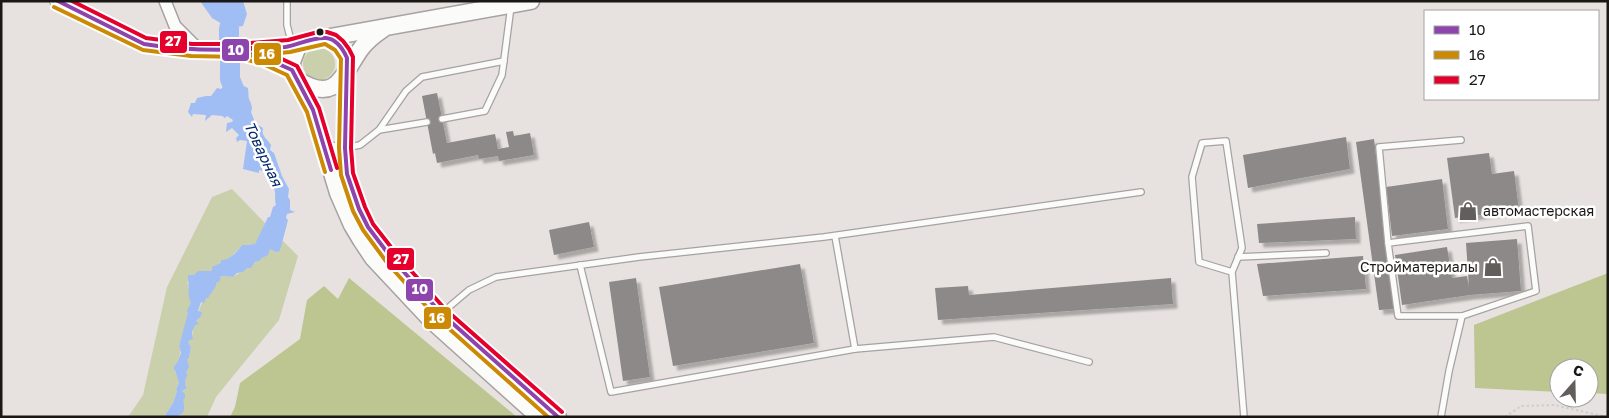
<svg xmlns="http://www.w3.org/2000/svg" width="1609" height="418" font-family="'Golos Text',sans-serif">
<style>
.green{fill:#cad0ac}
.forest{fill:#bdc590}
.water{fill:#a0bef4}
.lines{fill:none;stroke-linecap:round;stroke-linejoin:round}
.river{stroke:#a0bef4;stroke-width:20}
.building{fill:#8d8988;filter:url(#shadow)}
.service-casing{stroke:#a6a2a1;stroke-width:8}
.minor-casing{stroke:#a6a2a1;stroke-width:14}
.tertiary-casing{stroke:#a6a2a1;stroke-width:16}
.secondary-casing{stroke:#a6a2a1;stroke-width:19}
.path{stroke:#cfcecc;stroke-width:2;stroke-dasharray:2.5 2.5;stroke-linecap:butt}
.service{stroke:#fbfbfa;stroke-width:5.5}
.minor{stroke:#fbfbfa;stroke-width:11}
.tertiary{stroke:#fbfbfa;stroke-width:14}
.secondary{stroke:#fbfbfa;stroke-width:16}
.bus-1-casing{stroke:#fff;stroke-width:8}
.bus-2-casing{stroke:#fff;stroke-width:8}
.bus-3-casing{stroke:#fff;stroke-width:8}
.bus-1{stroke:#8e44ad;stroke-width:4}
.bus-2{stroke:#cb8904;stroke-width:4}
.bus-3{stroke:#e4002b;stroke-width:4}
.bus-dot{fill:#1a1715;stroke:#fff;stroke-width:2}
.labels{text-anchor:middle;stroke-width:5;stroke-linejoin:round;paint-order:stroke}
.poi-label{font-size:14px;fill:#1a1715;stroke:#fff;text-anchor:start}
.water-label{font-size:15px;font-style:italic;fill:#02296b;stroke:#fff}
.line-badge{stroke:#fff;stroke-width:2}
.badge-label{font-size:14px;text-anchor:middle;font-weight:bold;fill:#fff}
</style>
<defs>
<filter id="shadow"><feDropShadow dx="4.5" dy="4.5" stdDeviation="1" flood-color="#0004"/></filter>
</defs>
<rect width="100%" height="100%" fill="#e7e2e0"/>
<g class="green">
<circle cx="319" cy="64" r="16"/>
<path d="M232,189L265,223C263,230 259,237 255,244L242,245L231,257L210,271L197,273L187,282L190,292L189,299L192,303L179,346C182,355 179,361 173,368L176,372V374L179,383L176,389L177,391L173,403L164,417H128L143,395L167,287L212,197Z"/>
<path d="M282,240L298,256L279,320L216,397L207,417H178L181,415L183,399L182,391L187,388L185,385L187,360L189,358L191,347L188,342L193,336C192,330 193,322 198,319C198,302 211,291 219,277L223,276L233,277L262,258L270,249L280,251Z"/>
</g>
<g class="forest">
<path d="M1608,273V394L1589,393V368H1559V392L1475,388L1474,325Z"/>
<path d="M349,278L517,417H230L235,407L240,383L300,339L307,300L324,286L338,299Z"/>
</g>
<g class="water">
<path d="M200,1H243L247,14L243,26L229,28L212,18Z"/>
<path d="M235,82L248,88C249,94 248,100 249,106C250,111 254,118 255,123L263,128C261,137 267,138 271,145L270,150L274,153L282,176L289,189L288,197L290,200V210L295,212L287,214L286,218L288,220L280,251L276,252L270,249L268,255L262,258L259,261L255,262L251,268H247L243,272L237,273L233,277L223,276L220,277V281L216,283V286L208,298H206L204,303L201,302L198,311L202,312L201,316L196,321L199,324L195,325L192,332L193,339L190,340L188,342L191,347L189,358L187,360L189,367L186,373L188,376L186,377L185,385L187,388L182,391L185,394V398L183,400C188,417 177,417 164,417L173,403L177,391L176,389L179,383L176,374V372L173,368L178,361L181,353L179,346L188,313L187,310L191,303L189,299L188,275H194L198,271H210L212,270V267L221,263V260C230,261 237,251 242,245L255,244L268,217H270L273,207L276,205C273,195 279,192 269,181L270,178L263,171L259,170V173L243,169L247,141L240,140L237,142L236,138L239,135L232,128L226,132L227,123L232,122L233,120L227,116L225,118L222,116L212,115L205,121L206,115L193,114L192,117L188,112L191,103H195L197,98L206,96H211L217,88L221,89L226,83Z"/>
</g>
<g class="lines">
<g class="river">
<path d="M229,28V41"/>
<path d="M230,61V79L242,108"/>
</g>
</g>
<g class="building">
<path d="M437,93L447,143L495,134L498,149L509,147L506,132L513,131L514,136L530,133L534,155L499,161L498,156L479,159L478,155L437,163L435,153L433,154L422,96Z"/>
<path d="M1346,137L1350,169L1248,188L1243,155Z"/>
<path d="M1374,139L1394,309L1379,310L1356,142Z"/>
<path d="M1489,153L1492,174L1514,171L1519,210L1455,218L1447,158Z"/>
<path d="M1442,179L1448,229L1392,236L1386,187Z"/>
<path d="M1355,217L1356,239L1259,243L1257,224Z"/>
<path d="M589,222L594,247L554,255L549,230Z"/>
<path d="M1517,239L1521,291L1470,295L1402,305L1395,255L1447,247L1452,278L1467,276L1469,288L1466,243Z"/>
<path d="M1363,256L1366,289L1263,296L1257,264Z"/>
<path d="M800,264L814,343L673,366L659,287Z"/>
<path d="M636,278L650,377L623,381L609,282Z"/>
<path d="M1171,278L1173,304L938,320L935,288L968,286L969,295Z"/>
</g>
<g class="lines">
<g class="service-casing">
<g id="service">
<path d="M287,1V25L292,45"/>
<path d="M442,119L485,111L502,75L511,6"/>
<path d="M379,130L406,91L422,77L504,61"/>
<path d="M325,144L345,148L360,145L379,130L427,122"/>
<path d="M1528,226L1536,291L1462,316H1398L1388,243Z"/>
<path d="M835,236L855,349L994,337L1089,362"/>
<path d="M1388,243L1379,147L1461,140"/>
<path d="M1238,257L1326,253"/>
<path d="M580,265L611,392L855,349"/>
<path d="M1232,272L1199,262L1192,177L1202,143L1226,141L1242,248L1232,272L1244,417"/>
<path d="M443,312L469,290L496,277L639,257L824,237L1141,192"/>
<path d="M1441,417L1449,371L1462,316"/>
</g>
</g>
<g class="minor-casing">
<path id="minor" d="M165,1L175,26L199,50"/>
</g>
<g class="tertiary-casing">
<g id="tertiary">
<path d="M57,1L144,44C176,50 210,52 242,51C261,51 281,46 300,44"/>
<path d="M249,53L265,58L292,70"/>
</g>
</g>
<g class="secondary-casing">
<g id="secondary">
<path d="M531,1L308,41L300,44L297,49L292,62V70L313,110L338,193L352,225L361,240L373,258L432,321L539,417"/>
<path d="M327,38C337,42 343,48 347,58L345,148L347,174L359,209L368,227L393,260L441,313L558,417"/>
<path d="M298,80C336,104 342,76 360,50C366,41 374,35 383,29"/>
</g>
</g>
<path class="path" d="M1505,417L1521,406L1554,405L1607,417"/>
<use href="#service" class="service"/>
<use href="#minor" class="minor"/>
<use href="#tertiary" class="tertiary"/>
<use href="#secondary" class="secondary"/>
<g class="bus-1-casing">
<g id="bus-1">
<path d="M58,1L144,44C191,52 237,51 285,47C298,45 312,37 326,38C336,39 343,49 347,58L345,148L347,174L359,209L368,227L393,260L441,313L558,417"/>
<path d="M238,51L265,58L292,70L313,110L331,170"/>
</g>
</g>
<g class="bus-2-casing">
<g id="bus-2">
<path d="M54,7L143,50L191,56L239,57L290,52L325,44L335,50L341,59L339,148L341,175L353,211L363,230L388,264L436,317L548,417"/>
<path d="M236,57L263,64L287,75L307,112L325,172"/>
</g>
</g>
<g class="bus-3-casing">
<g id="bus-3">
<path d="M72,1L146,38L192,44H238L288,40L318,32H327L336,35L343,41L349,49L353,57L351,148L353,173L365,207L373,224L398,256L445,309L562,412"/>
<path d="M240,45L267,52L297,66L319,108L337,168"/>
</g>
</g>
<use href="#bus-1" class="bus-1"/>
<use href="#bus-2" class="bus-2"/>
<use href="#bus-3" class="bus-3"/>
</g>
<defs>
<g id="shop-bare" transform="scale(1.5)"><path d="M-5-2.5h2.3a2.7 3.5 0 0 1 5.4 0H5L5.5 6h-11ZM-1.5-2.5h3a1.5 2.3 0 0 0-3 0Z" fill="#625e5c" stroke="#fff" stroke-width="2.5" paint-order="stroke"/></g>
</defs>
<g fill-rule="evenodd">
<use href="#shop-bare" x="1468" y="211"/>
<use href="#shop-bare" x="1493" y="267"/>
</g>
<circle class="bus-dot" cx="320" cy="32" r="4.5"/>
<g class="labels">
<g class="poi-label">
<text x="1483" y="216">автомастерская</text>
<text x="1478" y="272" text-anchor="end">Стройматериалы</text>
</g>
<g class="water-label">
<text transform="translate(263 154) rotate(65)" y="5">Товарная</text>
</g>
</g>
<g class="line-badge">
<rect x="159" y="30" width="29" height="24" rx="5" fill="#e4002b"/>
<rect x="221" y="38" width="29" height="24" rx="5" fill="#8e44ad"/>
<rect x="253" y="42" width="29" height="24" rx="5" fill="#cb8904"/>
<rect x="386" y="247" width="29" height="24" rx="5" fill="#e4002b"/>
<rect x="405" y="278" width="29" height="24" rx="5" fill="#8e44ad"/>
<rect x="423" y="306" width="29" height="24" rx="5" fill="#cb8904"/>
</g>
<g class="badge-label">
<text x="173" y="46">27</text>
<text x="236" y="55">10</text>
<text x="267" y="59">16</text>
<text x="401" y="264">27</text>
<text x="420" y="294">10</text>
<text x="437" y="323">16</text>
</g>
<rect width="1609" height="418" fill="none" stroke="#1a1715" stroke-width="5"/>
<rect x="1424" y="10" width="175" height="90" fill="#ffffff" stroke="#a3a2a1"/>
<rect x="1434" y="26" width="25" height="8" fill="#8e44ad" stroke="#a3a2a1"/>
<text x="1469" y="35" font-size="15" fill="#1a1715">10</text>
<rect x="1434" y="51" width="25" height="8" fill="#cb8904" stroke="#a3a2a1"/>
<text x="1469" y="60" font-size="15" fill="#1a1715">16</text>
<rect x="1434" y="76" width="25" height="8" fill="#e4002b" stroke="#a3a2a1"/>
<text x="1469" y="85" font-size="15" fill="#1a1715">27</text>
<g transform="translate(1574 383) rotate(20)"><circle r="24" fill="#ffffff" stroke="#a3a2a1"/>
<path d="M0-4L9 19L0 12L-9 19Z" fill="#625e5c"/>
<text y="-8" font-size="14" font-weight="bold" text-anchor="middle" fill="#1a1715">С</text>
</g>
</svg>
